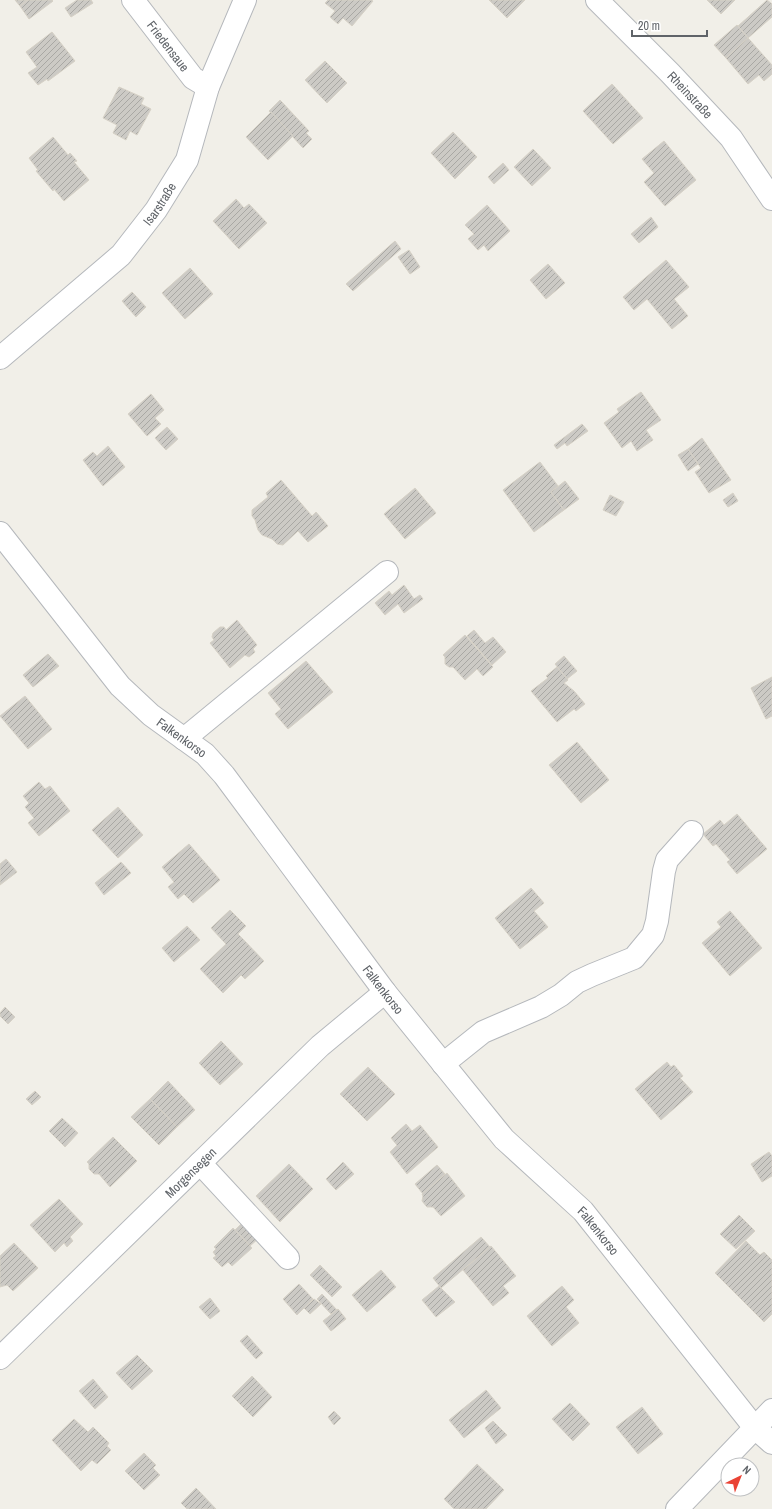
<svg xmlns="http://www.w3.org/2000/svg" width="772" height="1509" font-family="'Archivo Narrow',sans-serif">
<style>
.building{fill:url(#building-hatch);stroke:#d6d1c6}
.lines{fill:none;stroke-linecap:round;stroke-linejoin:round}
.minor-casing{stroke:#b5b8bc;stroke-width:24}
.minor{stroke:#fff;stroke-width:22}
.labels{text-anchor:middle;stroke-width:3;stroke-linejoin:round;paint-order:stroke}
.street-label{font-size:13px;fill:#5f6368;stroke:#fff}
</style>
<defs>
<pattern id="building-hatch" width="6" height="6" patternUnits="userSpaceOnUse"><rect width="6" height="6" fill="#cccac5"/><path d="M-1 1l2-2M0 6l6-6M5 7l2-2" fill="none" stroke="#a9a8a4"/></pattern>
</defs>
<rect width="100%" height="100%" fill="#f1efe8"/>
<g class="building">
<path d="M15,0H28L20,6Z"/>
<path d="M28,0H52L53,1L29,19L20,6Z"/>
<path d="M77,0H91L93,3L71,17L65,8Z"/>
<path d="M328,0H371L373,1L352,26L343,18L338,24L330,17L335,11L325,3Z"/>
<path d="M489,0H525L507,18Z"/>
<path d="M707,0H735L721,14Z"/>
<path d="M767,0L772,4V17L748,38L738,26Z"/>
<path d="M737,25L748,38L726,58L714,45Z"/>
<path d="M52,32L75,61L48,81L47,79L38,85L28,73L37,67L26,52Z"/>
<path d="M748,38L772,65V74L764,81L759,75L748,84L726,58Z"/>
<path d="M325,61L347,83L327,103L305,80Z"/>
<path d="M612,84L643,118L613,144L583,111Z"/>
<path d="M119,87L144,98L141,104L151,109L137,135L130,131L126,140L113,133L117,125L103,118Z"/>
<path d="M280,100L309,131L306,133L312,139L303,148L269,111Z"/>
<path d="M271,112L293,136L268,160L246,137Z"/>
<path d="M453,132L477,157L455,179L431,153Z"/>
<path d="M53,137L68,155L70,153L77,161L74,162L89,180L64,201L54,189L53,191L36,171L38,170L29,158Z"/>
<path d="M664,141L696,180L665,206L644,182L654,173L642,159Z"/>
<path d="M533,149L551,168L532,186L514,167Z"/>
<path d="M503,163L509,170L494,184L488,177Z"/>
<path d="M236,199L244,208L249,204L267,223L239,249L213,221Z"/>
<path d="M487,205L510,231L488,251L484,245L478,250L468,239L474,234L465,225Z"/>
<path d="M651,217L658,227L639,243L631,234Z"/>
<path d="M395,241L401,249L353,291L346,284Z"/>
<path d="M409,250L420,267L410,274L398,257Z"/>
<path d="M666,260L689,287L674,299L688,316L672,329L647,299L634,310L623,297Z"/>
<path d="M548,264L565,283L546,299L530,280Z"/>
<path d="M190,268L213,294L185,319L162,293Z"/>
<path d="M132,292L146,307L136,317L122,301Z"/>
<path d="M641,392L661,420L646,430L653,440L637,451L631,441L622,448L604,423L619,412L617,409Z"/>
<path d="M151,394L164,410L155,418L161,424L147,436L128,414Z"/>
<path d="M582,424L588,431L567,446L565,443L557,449L554,445Z"/>
<path d="M167,427L178,439L166,450L155,438Z"/>
<path d="M702,438L731,480L709,493L695,472L701,468L688,449Z"/>
<path d="M108,446L125,467L103,486L83,460L93,452L97,456Z"/>
<path d="M688,449L698,464L688,471L678,455Z"/>
<path d="M540,462L558,486L551,492L564,510L534,532L503,490Z"/>
<path d="M281,480L312,516L316,512L328,526L308,542L298,531L283,545L277,544L272,539L262,535L258,530L255,520L252,516V510L268,497L266,493Z"/>
<path d="M565,481L579,499L564,510L551,492Z"/>
<path d="M415,488L436,513L405,539L384,514Z"/>
<path d="M733,493L738,501L728,507L723,500Z"/>
<path d="M610,495L624,502L616,516L603,510Z"/>
<path d="M404,585L414,599L420,595L423,599L404,613L398,604L385,615L375,603L389,591L392,595Z"/>
<path d="M237,620L257,645L253,649L255,652L249,657L245,655L230,668L210,643L214,640L212,637L213,633L220,627H224L226,630Z"/>
<path d="M474,630L485,643L493,637L506,652L492,665L467,636Z"/>
<path d="M465,635L493,667L483,676L477,669L465,680L453,667H449L445,664V657L443,655Z"/>
<path d="M48,654L59,666L33,687L23,675Z"/>
<path d="M564,656L577,671L567,679L555,664Z"/>
<path d="M306,661L333,692L288,729L275,714L281,709L268,693Z"/>
<path d="M557,667L568,680L564,683L574,691L585,704L576,711L574,709L557,722L531,691L548,678L546,676Z"/>
<path d="M772,677V716L766,719L751,688Z"/>
<path d="M25,696L52,729L28,749L0,716Z"/>
<path d="M577,742L609,780L581,803L549,765Z"/>
<path d="M39,782L45,789L50,786L70,811L39,836L28,823L34,818L25,807L29,803L23,796Z"/>
<path d="M118,807L143,835L118,858L92,830Z"/>
<path d="M737,814L767,849L737,874L727,862L730,860L716,844L713,846L703,834L720,820L724,825Z"/>
<path d="M189,844L220,880L193,903L184,894L178,899L168,887L174,882L162,867Z"/>
<path d="M6,859L17,872L0,885V864Z"/>
<path d="M121,862L131,873L104,895L95,883Z"/>
<path d="M531,888L544,903L534,911L548,927L520,949L495,918Z"/>
<path d="M230,910L246,926L238,934L264,961L245,979L241,975L223,993L200,969L226,944L211,928Z"/>
<path d="M730,911L762,948L730,976L702,943L721,927L717,922Z"/>
<path d="M187,926L200,940L174,962L162,948Z"/>
<path d="M5,1007L15,1017L8,1024L0,1016V1013Z"/>
<path d="M221,1041L243,1064L220,1085L199,1063Z"/>
<path d="M667,1062L671,1067L674,1065L683,1076L680,1078L693,1092L661,1120L635,1089Z"/>
<path d="M368,1067L395,1094L367,1121L340,1094Z"/>
<path d="M168,1081L195,1110L177,1127L150,1099Z"/>
<path d="M35,1091L41,1097L32,1105L26,1099Z"/>
<path d="M150,1099L177,1127L159,1145L131,1117Z"/>
<path d="M62,1118L78,1133L65,1147L49,1131Z"/>
<path d="M406,1124L412,1131L420,1125L438,1147L407,1174L390,1152L397,1145L391,1138Z"/>
<path d="M113,1137L137,1161L110,1187L99,1174H94L89,1169V1164L87,1162Z"/>
<path d="M769,1152L772,1156V1176L762,1182L751,1164Z"/>
<path d="M343,1162L354,1174L336,1190L326,1179Z"/>
<path d="M289,1164L313,1189L280,1222L256,1196Z"/>
<path d="M437,1165L445,1174L423,1194L415,1184Z"/>
<path d="M447,1173L465,1196L441,1216L433,1207H427L422,1201L423,1196L422,1194Z"/>
<path d="M59,1199L83,1224L70,1237L73,1241L67,1247L64,1243L55,1252L30,1225Z"/>
<path d="M739,1215L755,1231L736,1249L720,1234Z"/>
<path d="M243,1222L259,1238L250,1246L235,1230Z"/>
<path d="M233,1228L252,1248L232,1266L228,1262L222,1267L213,1258L216,1256L213,1252L216,1249L214,1247Z"/>
<path d="M481,1237L490,1247L441,1288L433,1278Z"/>
<path d="M746,1241L760,1255L764,1252L772,1260V1314L764,1322L715,1273Z"/>
<path d="M14,1243L38,1268L13,1291L7,1285L0,1287V1256Z"/>
<path d="M491,1246L516,1276L503,1286L509,1293L493,1306L463,1270Z"/>
<path d="M320,1265L342,1287L332,1297L310,1275Z"/>
<path d="M381,1270L396,1287L367,1312L352,1295Z"/>
<path d="M299,1284L313,1299L297,1315L283,1299Z"/>
<path d="M439,1286L455,1302L436,1317L422,1300Z"/>
<path d="M562,1286L574,1300L566,1307L579,1323L552,1346L527,1316Z"/>
<path d="M322,1294L337,1310L331,1314L317,1299Z"/>
<path d="M210,1298L220,1311L210,1319L199,1307Z"/>
<path d="M314,1299L321,1304L310,1314L304,1308Z"/>
<path d="M338,1309L346,1319L331,1331L323,1321Z"/>
<path d="M247,1335L263,1353L256,1359L240,1341Z"/>
<path d="M137,1355L153,1371L132,1390L116,1373Z"/>
<path d="M252,1376L272,1397L253,1417L232,1396Z"/>
<path d="M93,1379L108,1397L95,1409L79,1391Z"/>
<path d="M486,1390L501,1408L464,1438L449,1420Z"/>
<path d="M570,1403L590,1424L573,1441L552,1419Z"/>
<path d="M642,1407L663,1434L638,1454L616,1427Z"/>
<path d="M334,1411L341,1418L334,1425L328,1417Z"/>
<path d="M74,1419L88,1432L93,1427L109,1443L107,1446L111,1450L97,1464L92,1460L81,1471L52,1440Z"/>
<path d="M493,1421L507,1435L496,1444L485,1428Z"/>
<path d="M144,1453L156,1465L153,1468L160,1475L144,1490L125,1471Z"/>
<path d="M477,1464L504,1490L486,1509H454L444,1499Z"/>
<path d="M196,1488L216,1509H187L181,1503Z"/>
</g>
<g class="lines">
<g class="minor-casing">
<g id="minor">
<path id="s1" d="M133,0L193,78L208,87"/>
<path id="s2" d="M597,0L670,73L731,138L772,199"/>
<path id="s3" d="M0,358L121,255L156,210L187,160L208,87L245,0"/>
<path id="s4" d="M0,533L120,686L151,715L205,754L224,775L385,992L504,1139L583,1211L755,1428L772,1443"/>
<path d="M184,739L387,572"/>
<path d="M443,1064L483,1032L541,1007L561,995L577,982L592,975L634,958L653,935L657,921L664,871L667,860L692,832"/>
<path d="M200,1163L288,1258"/>
<path id="s5" d="M0,1358L320,1046L385,992"/>
<path d="M677,1509L772,1410"/>
</g>
</g>
<use href="#minor" class="minor"/>
</g>
<g class="labels">
<g class="street-label">
<text dy="5" stroke="none"><textPath href="#s1" startOffset="58">Friedensaue</textPath></text>
<text dy="5" stroke="none"><textPath href="#s2" startOffset="133">Rheinstraße</textPath></text>
<text dy="5" stroke="none"><textPath href="#s3" startOffset="223">Isarstraße</textPath></text>
<text dy="5" stroke="none"><textPath href="#s4" startOffset="275">Falkenkorso</textPath></text>
<text dy="5" stroke="none"><textPath href="#s4" startOffset="599">Falkenkorso</textPath></text>
<text dy="5" stroke="none"><textPath href="#s5" startOffset="266">Morgensegen</textPath></text>
<text dy="5" stroke="none"><textPath href="#s4" startOffset="923">Falkenkorso</textPath></text>
</g>
</g>
<g transform="translate(740 1477) rotate(43)"><circle r="19" fill="#ffffff" stroke="#bfc1c3"/>
<path d="M0-3L7 15L0 10L-7 15Z" fill="#ea4335"/>
<text y="-6" font-size="11" font-weight="bold" text-anchor="middle" fill="#5f6368">N</text>
</g>
<path d="M632 30v6h75v-6" fill="none" stroke="#5f6368" stroke-width="2"/>
<text x="638" y="30" font-size="12" fill="#5f6368" stroke="#ffffff" stroke-width="3" paint-order="stroke">20 m</text>
</svg>
